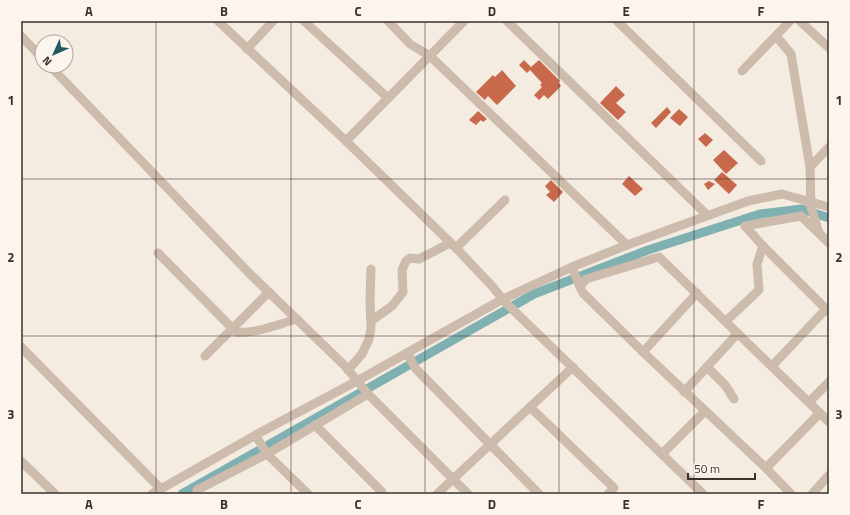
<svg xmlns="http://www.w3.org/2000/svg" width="850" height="515" font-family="'Titillium Web',sans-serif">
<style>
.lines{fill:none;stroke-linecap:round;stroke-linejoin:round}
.canal{stroke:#7fb0b2;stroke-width:9}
.building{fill:#c8694b}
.minor{stroke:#cdbbac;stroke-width:9}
.grid{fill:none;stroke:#3b302b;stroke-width:1;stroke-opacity:0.55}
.neatline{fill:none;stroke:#3b302b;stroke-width:1.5}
.grid-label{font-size:13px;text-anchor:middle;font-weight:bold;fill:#3b302b}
</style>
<rect width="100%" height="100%" fill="#f4ebe1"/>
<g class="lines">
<path class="canal" d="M182,494L534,294L648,250L760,214L802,209L829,218"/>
</g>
<g class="building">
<path d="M524,60L531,67L539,60L560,81L558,82L561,86L548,99L544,95L539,100L534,95L542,87L540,85L542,83L530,70L527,73L519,65Z"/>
<path d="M502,70L516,86L497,105L488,96L485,100L476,92L493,75L495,77Z"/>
<path d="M616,86L625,95L616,103L626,112L618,120L600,103Z"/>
<path d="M667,107L671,112L656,128L651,123Z"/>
<path d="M679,109L688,117L680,126L670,118Z"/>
<path d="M478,111L487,119L483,122L481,120L476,125L469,120Z"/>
<path d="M705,133L713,140L706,147L698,139Z"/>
<path d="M724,150L738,163L726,174L713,160Z"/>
<path d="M722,172L737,185L729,194L714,180Z"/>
<path d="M629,176L643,189L635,196L622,184Z"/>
<path d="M551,180L563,192L554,202L546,195L550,192L545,186Z"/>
<path d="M709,181L715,184L708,190L704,184Z"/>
</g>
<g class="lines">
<g class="minor">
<path d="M218,21L346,141L456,248L492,286L505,302L703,494"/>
<path d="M304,21L388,98"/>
<path d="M388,21L410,44L430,56L627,245"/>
<path d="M507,21L707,215"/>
<path d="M617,21L761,161"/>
<path d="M800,21L829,48"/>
<path d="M21,36L42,58"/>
<path d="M776,36L791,54L810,167L811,207L819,233"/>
<path d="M247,49L273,21"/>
<path d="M50,66L250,274L345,366L368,394L468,494"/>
<path d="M742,71L790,21"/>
<path d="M346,141L464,21"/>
<path d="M810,167L829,147"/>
<path d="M745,226L801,216L829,243"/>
<path d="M763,246L829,312"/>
<path d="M456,248L505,200"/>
<path d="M158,253L236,332C256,334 278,324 297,319"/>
<path d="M572,267L580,287"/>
<path d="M371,321L392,306L403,292L402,270L406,261L410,258L419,259L450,243"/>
<path d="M726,321L759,290L757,264L763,246L745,226"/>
<path d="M21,347L161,489"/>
<path d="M643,352L697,293"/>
<path d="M407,353L416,369L539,494"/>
<path d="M205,356L269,292"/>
<path d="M772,366L826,309"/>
<path d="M707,367L725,385L734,399"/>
<path d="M348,370L362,354L369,339L371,328L370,300L371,269"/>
<path d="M684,392L738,333"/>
<path d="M809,402L829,382"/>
<path d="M530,407L614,488L608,494"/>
<path d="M315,425L382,492"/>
<path d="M256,436L267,454L308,494"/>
<path d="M662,454L705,411"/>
<path d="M21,461L55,494"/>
<path d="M766,468L820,413"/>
<path d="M197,490L267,454L368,394"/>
<path d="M152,494L261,432L357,381L503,299L572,267L627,245L748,201L782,194L829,207"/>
<path d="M437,494L573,367"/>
<path d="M791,494L766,468L643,352L583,293L580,287L586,279L659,257L829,422"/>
<path d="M812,494L829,475"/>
</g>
</g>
<path class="grid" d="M156,21V494M291,21V494M425,21V494M559,21V494M694,21V494M21,179H829M21,336H829"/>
<rect width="850" height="515" fill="none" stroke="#fbf5ee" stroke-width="44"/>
<g transform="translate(54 54) rotate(225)"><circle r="19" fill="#fbf5ee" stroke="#aea6a0"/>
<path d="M0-3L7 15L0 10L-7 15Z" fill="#1f5a5e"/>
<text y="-6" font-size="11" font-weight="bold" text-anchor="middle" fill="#3b302b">N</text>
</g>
<path d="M688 473v6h67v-6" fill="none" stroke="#3b302b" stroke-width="2"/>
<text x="694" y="473" font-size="12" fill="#3b302b" stroke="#fbf5ee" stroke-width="3" paint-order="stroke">50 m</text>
<rect x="22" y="22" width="806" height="471" class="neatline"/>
<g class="grid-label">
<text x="89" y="16">A</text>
<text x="224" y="16">B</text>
<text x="358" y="16">C</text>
<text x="492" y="16">D</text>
<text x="626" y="16">E</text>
<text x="761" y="16">F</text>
<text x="11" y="105">1</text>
<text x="839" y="105">1</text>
<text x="11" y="262">2</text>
<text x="839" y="262">2</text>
<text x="11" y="419">3</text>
<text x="839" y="419">3</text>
<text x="89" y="509">A</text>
<text x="224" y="509">B</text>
<text x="358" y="509">C</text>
<text x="492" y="509">D</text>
<text x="626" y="509">E</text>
<text x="761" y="509">F</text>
</g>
</svg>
